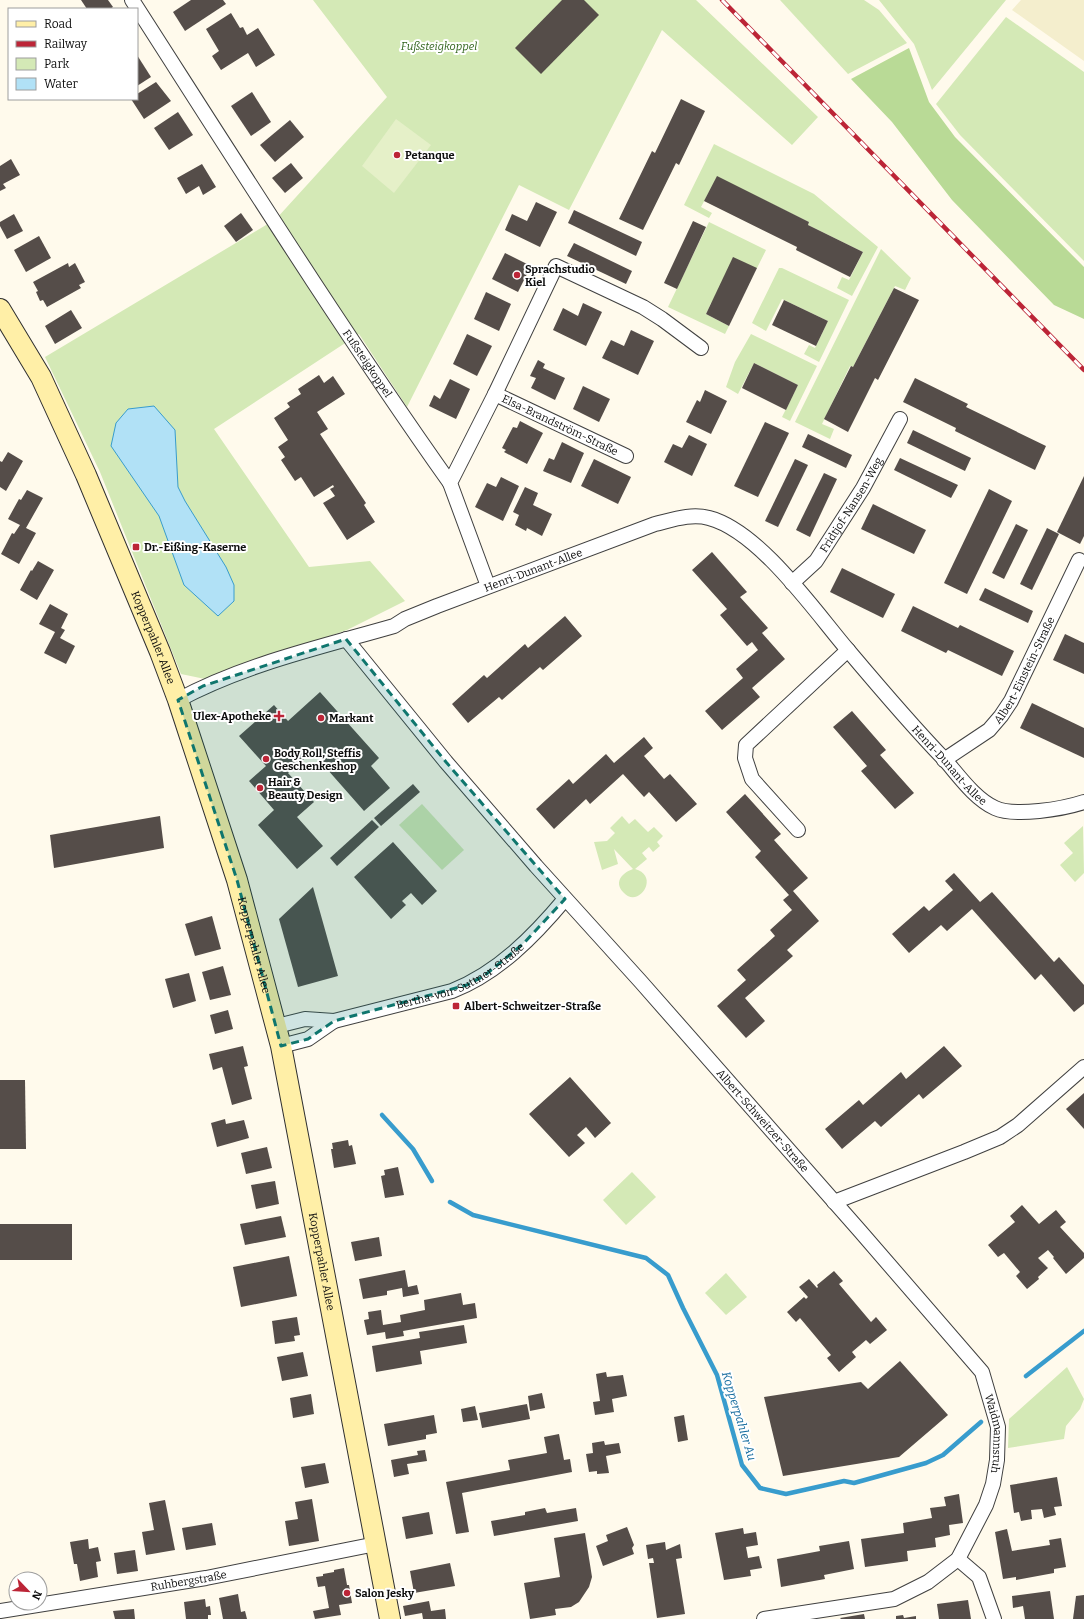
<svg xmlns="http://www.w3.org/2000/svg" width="1084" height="1619" font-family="Bitter,serif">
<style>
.farmland{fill:#f4eecd}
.green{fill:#d4e9b6}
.forest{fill:#b9da96}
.pitch{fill:#e5f0c8}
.water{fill:#b1e1f6;stroke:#389ccd}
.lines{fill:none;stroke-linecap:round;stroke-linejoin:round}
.stream{stroke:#389ccd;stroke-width:4.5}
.building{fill:#554d49}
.street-casing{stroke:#404040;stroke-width:16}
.secondary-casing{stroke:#2f2f2f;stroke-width:22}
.street{stroke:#fff;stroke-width:14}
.secondary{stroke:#ffefa7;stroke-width:20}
.rail-casing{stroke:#bc2537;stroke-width:4.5}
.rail{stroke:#fff;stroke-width:3;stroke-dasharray:9;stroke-linecap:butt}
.marked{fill:#0f766e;fill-opacity:0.2;stroke:#0f766e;stroke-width:3;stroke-dasharray:8 5;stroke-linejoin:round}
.poi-dot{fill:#bc2537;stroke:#fff;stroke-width:1.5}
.labels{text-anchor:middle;stroke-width:4;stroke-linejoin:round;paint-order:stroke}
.park-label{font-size:11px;font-style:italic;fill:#31641d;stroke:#fff}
.poi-label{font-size:11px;font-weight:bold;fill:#0d0d0d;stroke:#fff;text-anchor:start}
.street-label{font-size:11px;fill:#0d0d0d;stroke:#fff}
.water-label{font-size:12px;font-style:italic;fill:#166c9e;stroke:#fff}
</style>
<rect width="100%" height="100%" fill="#fffaec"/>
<path class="farmland" d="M1021,0H1084V61L1012,10Z"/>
<g class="green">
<path d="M313,0H696L818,117L792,145L662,30L569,210L519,185L407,407L359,334L214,429L309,567L370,561L405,601L347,630L205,679L181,674L100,472L45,357L276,219L387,97Z"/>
<path d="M780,0H864L879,10L907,43L848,74Z"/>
<path d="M879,0H1006L932,90L914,44Z"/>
<path d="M1006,17L1084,72V261L960,135L936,104Z"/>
<path d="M714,144L814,194L878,247L852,296L837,288L842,277L849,280L863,252L808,225L809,222L717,177L701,207L712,213L709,218L684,205Z"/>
<path d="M709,222L766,250L757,268L711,303L706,314L729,326L725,334L668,307Z"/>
<path d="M881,249L911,278L905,290L895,286L853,367L850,366L822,424L834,429L830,439L795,422Z"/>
<path d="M779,268H782L849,300L819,362L804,354L809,345L815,348L828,321L782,299L766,331L752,323Z"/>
<path d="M751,334L817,366L790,421L782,417L798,385L754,363L738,394L726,387L735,362Z"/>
<path d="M422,804L464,850L442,870L399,825Z"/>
<path d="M622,816L629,824L635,819L648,832L654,827L663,836L657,842L660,846L653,852L649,847L642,853L647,859L635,869C661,876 638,910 623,892C613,881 624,872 633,869L614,849L618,864L602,870L594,842L607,841L615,833L610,828Z"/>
<path d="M1083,826L1084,873L1075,882L1060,865L1073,853L1064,843Z"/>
<path d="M632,1172L656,1197L626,1225L603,1200Z"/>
<path d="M726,1273L747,1297L726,1315L705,1293Z"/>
<path d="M1067,1367L1084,1399L1080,1409L1066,1426L1064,1439L1008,1448L1009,1419Z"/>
</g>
<path class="forest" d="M909,48L929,102L955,137L1084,267V319L1054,305L952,200L892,122L851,79Z"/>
<path class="pitch" d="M396,119L431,145L394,193L362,166Z"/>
<path class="water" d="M154,406L175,430L178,487L185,501L226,567L234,585V601L218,616L184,585L159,516L111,446L116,423L128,409Z"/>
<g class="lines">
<g class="stream">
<path d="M382,1115L413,1149L432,1181"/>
<path d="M450,1202L473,1215L646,1258L668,1275L683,1308L717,1375L742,1465L760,1488L786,1494L844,1481L854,1483L926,1463L943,1455L981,1422"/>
<path d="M1026,1376L1084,1331"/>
</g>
</g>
<g class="building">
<path d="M81,0H108L113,7L110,9H87Z"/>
<path d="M191,0H223L226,4L185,31L173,12Z"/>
<path d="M562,0H584L599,15L541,74L515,48Z"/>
<path d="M231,13L240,28L243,27L247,35L258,28L275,55L256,67L248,53L221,70L212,56L219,51L206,29Z"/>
<path d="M137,55L151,77L137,86Z"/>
<path d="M156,82L171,101L144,119L131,99H137V94Z"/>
<path d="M252,92L271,122L251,136L231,106Z"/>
<path d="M681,99L705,111L679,165L676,163L643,230L619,219L652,151L655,153Z"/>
<path d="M178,112L193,135L169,150L154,128Z"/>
<path d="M290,120L304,137L275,162L260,145Z"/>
<path d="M11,159L20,175L3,184L6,188L0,191V166Z"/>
<path d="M291,163L303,178L285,193L272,178Z"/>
<path d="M202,164L216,187L203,195L199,186L186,194L177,178Z"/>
<path d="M717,176L809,222L808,225L863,252L850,277L796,250L797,247L704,201Z"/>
<path d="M536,202L557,212L540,247L505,230L512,214L527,221Z"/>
<path d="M574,210L642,242L636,256L568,223Z"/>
<path d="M241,213L253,230L236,242L224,226Z"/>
<path d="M14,214L23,231L7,239L0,226V222Z"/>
<path d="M693,221L706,227L677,289L664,283Z"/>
<path d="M39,236L51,258L26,272L14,250Z"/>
<path d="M574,243L632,271L626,284L567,256Z"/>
<path d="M505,253L531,266L518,292L492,279Z"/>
<path d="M733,257L757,268L729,326L706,314Z"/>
<path d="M68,263L69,267L75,263L85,282L79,285L81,288L47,307L43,300L40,301L36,292L38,291L33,282Z"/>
<path d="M894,288L919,300L878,380L875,378L848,432L824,419L851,366L853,367Z"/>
<path d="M486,292L511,304L499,331L474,319Z"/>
<path d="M784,300L828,321L816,346L772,325Z"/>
<path d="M583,303L602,312L586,346L553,330L563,308L578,316Z"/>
<path d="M71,310L82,328L55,344L45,326Z"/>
<path d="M631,330L654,341L638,375L602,358L611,340L624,346Z"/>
<path d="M467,334L492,346L477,376L453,364Z"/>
<path d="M538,360L545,364L543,368L565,378L555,400L531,388L536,378L530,376Z"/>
<path d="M754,363L798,385L786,410L742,388Z"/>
<path d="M319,375L324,383L333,376L345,394L317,412L328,429L320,434L366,503L364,505L375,522L347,540L323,503L335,496L330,489L334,487L333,485L314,497L301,477L295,481L281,460L285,457L278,447L288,440L274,418L290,407L287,403L301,394L298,389Z"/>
<path d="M915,378L968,404L966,407L1046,446L1035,470L955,431L956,428L903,402Z"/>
<path d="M450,379L470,389L456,419L429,406L434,395L440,399Z"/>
<path d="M583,386L610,399L599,422L573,409Z"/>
<path d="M705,390L727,401L711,434L686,422L697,400L700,402Z"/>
<path d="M520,421L543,433L527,464L504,452L506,450L502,448L513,427L517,428Z"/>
<path d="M765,422L789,433L758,497L734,486Z"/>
<path d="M913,430L971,458L965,471L907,443Z"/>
<path d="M808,434L852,455L846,468L802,447Z"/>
<path d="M689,435L707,444L692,476L664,462L673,444L682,448Z"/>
<path d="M562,442L584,453L571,483L543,471L549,458L554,460Z"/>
<path d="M8,452L23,461L6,491L0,487V461L2,462Z"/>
<path d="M900,458L958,485L951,498L894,470Z"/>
<path d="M594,459L631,477L618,504L581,486Z"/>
<path d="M795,459L808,465L778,527L765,521Z"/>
<path d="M824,473L837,479L810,537L796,530Z"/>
<path d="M1084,476V536L1080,544L1057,532Z"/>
<path d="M501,477L519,486L503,521L475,507L487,483L496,487Z"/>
<path d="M525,487L538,493L533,505L552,514L542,536L527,528L526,531L515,525L519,515L513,512Z"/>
<path d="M989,489L1012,501L967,594L944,583Z"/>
<path d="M27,490L43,498L26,528L36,533L19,564L1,554L12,533L14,534L20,525L8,519L19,499L21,500Z"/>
<path d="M873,504L926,530L914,554L861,529Z"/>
<path d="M1016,524L1028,530L1004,579L992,573Z"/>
<path d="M1047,528L1059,534L1032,590L1020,584Z"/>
<path d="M712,552L747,592L740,597L768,628L762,633L785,659L752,688L760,697L722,730L705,711L743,678L736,669L758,650L752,642L747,646L720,615L727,609L692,570Z"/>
<path d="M38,561L54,570L37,600L20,590L31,570L32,571Z"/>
<path d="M842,568L895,594L883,618L830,592Z"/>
<path d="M985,588L1033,611L1028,623L979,600Z"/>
<path d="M50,604L68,614L61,628L65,630L60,638L75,646L66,664L44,653L55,632L39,624Z"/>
<path d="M913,606L958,628L960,625L1014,651L1002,676L948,650L946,653L901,631Z"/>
<path d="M565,616L582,636L543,670L540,667L502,700L499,697L468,723L452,704L484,675L487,678L525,644L528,648Z"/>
<path d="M1065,634L1084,643V674L1053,660Z"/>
<path d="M320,692L379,758L371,766L390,788L364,811L312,752L288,773L314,802L297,817L323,846L297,869L258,825L274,810L249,781L266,766L239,736L274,705L288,721Z"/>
<path d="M1032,703L1084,728V758L1020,728Z"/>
<path d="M852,711L886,750L880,755L914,793L895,809L861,771L867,766L833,727Z"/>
<path d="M644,737L653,748L644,756L664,779L670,774L697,804L676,822L649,792L644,797L623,774L590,804L586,799L554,829L536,809L569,779L573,784L606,754L614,763Z"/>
<path d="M413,784L420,792L381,826L374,818Z"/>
<path d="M745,794L781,834L774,840L808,878L793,891L819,921L787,950L793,956L745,998L765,1021L746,1038L717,1006L746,980L737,970L775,936L770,930L792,910L783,900L789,895L755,857L761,851L726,812Z"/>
<path d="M160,816L164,848L54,868L50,835Z"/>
<path d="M372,820L379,827L337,866L330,858Z"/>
<path d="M393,842L437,891L422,905L411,893L402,901L406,905L391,919L354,877Z"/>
<path d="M954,873L980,902L992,892L1054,962L1059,957L1084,985V1004L1074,1012L1041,974L1035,980L972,909L947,931L941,925L909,953L892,934L924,906L929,911L953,890L945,881Z"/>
<path d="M313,887L338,976L298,987L279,919Z"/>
<path d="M212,916L221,949L195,956L185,924Z"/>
<path d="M223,966L231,995L210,1000L202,972Z"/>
<path d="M189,973L196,1001L173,1008L165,979Z"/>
<path d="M228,1010L233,1029L215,1034L210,1015Z"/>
<path d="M243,1046L248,1066L244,1067L252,1099L232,1105L222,1067L213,1070L209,1054Z"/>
<path d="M944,1046L962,1066L923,1099L919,1094L881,1127L875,1121L842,1149L825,1129L859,1100L863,1105L901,1072L906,1079Z"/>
<path d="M570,1077L611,1123L595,1138L586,1127L577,1135L585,1143L569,1157L529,1114Z"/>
<path d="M0,1080H25L26,1149H0Z"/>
<path d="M1084,1093V1129L1066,1109Z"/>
<path d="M225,1119L226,1124L244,1120L249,1138L217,1147L211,1123Z"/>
<path d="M348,1140L349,1146L352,1145L356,1164L334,1168L331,1149H333L332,1143Z"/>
<path d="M267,1147L272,1168L246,1174L241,1153Z"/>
<path d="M398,1167L404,1195L385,1198L381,1176L385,1175L384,1170Z"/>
<path d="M275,1181L279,1204L256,1209L251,1185Z"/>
<path d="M1022,1205L1039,1224L1056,1210L1066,1222L1060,1227L1084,1253V1258L1066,1274L1053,1258L1054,1257L1048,1250L1038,1258L1048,1268L1038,1277L1039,1279L1027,1289L1016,1276L1020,1272L1004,1253L998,1257L988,1245L1015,1222L1010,1216Z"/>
<path d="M281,1216L286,1237L245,1245L240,1224Z"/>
<rect x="0" y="1224" width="72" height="36"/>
<path d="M379,1237L382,1256L355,1261L351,1242Z"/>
<path d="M289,1256L297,1296L241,1307L233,1267Z"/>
<path d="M405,1270L408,1287L417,1285L419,1294L403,1297L402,1288L387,1291V1295L363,1299L359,1279Z"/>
<path d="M834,1271L843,1281L839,1284L871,1322L876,1317L887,1330L870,1344L866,1340L852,1352L856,1357L839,1372L827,1358L831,1355L800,1318L796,1322L787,1312L804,1297L806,1299L808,1297L799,1287L809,1279L817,1288L818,1287L817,1285Z"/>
<path d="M461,1293L463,1305L475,1303L477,1318L403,1331L404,1336L386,1339L385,1332L367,1335L364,1320L369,1319L368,1312L381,1310L383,1325L401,1322L400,1315L425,1310L424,1300Z"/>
<path d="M297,1317L300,1335L294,1336L295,1341L275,1344L272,1321Z"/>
<path d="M464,1325L467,1343L420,1351L422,1364L376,1372L372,1346L420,1338L419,1332Z"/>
<path d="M303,1352L308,1376L282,1381L277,1357Z"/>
<path d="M900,1361L948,1415L899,1457L783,1476L764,1397L861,1382L868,1389Z"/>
<path d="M606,1372L607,1377L623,1375L627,1396L612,1399L614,1412L595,1415L593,1402L600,1401L596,1374Z"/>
<path d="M542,1393L545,1408L530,1411L528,1396Z"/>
<path d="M311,1394L314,1414L293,1418L290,1398Z"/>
<path d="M527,1404L530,1419L482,1428L479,1413Z"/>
<path d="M475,1406L478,1420L463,1422L461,1409Z"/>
<path d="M434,1415L437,1433L426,1435V1439L388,1446L384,1424Z"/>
<path d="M684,1415L688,1440L678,1442L674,1417Z"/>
<path d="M559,1434L564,1460L570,1459L572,1472L462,1493L469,1532L456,1534L446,1482L510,1470L508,1460L547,1453L544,1437Z"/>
<path d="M604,1441L605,1445L619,1443L621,1453L606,1456L609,1473L597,1474V1471L589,1472L586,1454L593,1453L592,1443Z"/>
<path d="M425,1450L427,1461L407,1464L409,1474L394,1477L391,1460L418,1455L417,1451Z"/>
<path d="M325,1463L329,1483L305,1488L301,1467Z"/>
<path d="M1057,1477L1062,1506L1054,1507L1056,1515L1044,1518L1042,1509L1031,1510L1032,1519L1021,1521L1019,1512L1014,1513L1010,1485Z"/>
<path d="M959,1494L963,1523L949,1525L950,1535L935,1538L936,1547L907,1551L908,1561L865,1567L861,1539L904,1533L903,1523L932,1518L930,1508L946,1506L944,1497Z"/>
<path d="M312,1499L319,1541L289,1546L285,1521L298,1519L295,1502Z"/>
<path d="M165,1500L175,1550L146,1555L142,1532L154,1530L149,1503Z"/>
<path d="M545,1508L547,1513L576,1508L578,1521L494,1536L491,1521L525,1515V1512Z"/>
<path d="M429,1512L433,1534L406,1539L402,1517Z"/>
<path d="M212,1523L216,1545L186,1550L182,1528Z"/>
<path d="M627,1527L634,1545L632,1548L634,1554L603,1566L596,1546L608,1541L606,1535Z"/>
<path d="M743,1528L744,1534L756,1532L758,1545L746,1547L747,1552L748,1558L759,1556L762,1568L750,1570L751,1576L724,1580L715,1533Z"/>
<path d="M1007,1529L1012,1551L1050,1545L1049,1540L1061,1538L1066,1567L1054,1569V1573L1016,1580V1577L1003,1579L995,1532Z"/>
<path d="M585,1533L592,1577L589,1587L579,1602L571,1607L555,1609L556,1615L530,1619L524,1583L560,1577L554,1538Z"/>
<path d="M88,1539L89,1549L98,1547L101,1561L96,1562L98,1577L80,1581L77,1564H74L70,1542Z"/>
<path d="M849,1541L854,1569L824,1575L825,1579L781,1587L777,1559L820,1551L819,1546Z"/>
<path d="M665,1542L666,1550L680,1544L682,1558L676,1559L685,1614L657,1618L649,1563H654L653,1558L648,1559L646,1545Z"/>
<path d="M135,1550L138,1571L117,1574L114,1553Z"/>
<path d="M450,1563L455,1586L414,1593L410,1571Z"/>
<path d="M344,1568L347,1585H349L352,1603L339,1605L341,1615L315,1619L313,1611L329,1608L325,1586L318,1587L316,1577L323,1576V1574L334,1572V1570Z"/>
<path d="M1050,1591L1054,1619H1025L1023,1606L1013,1608L1012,1596Z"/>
<path d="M238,1594L241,1612L245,1611L247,1619H223L219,1598Z"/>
<path d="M1084,1595V1619H1073L1076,1596Z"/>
<path d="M205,1599L206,1607L210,1606L211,1615H208V1619H186L184,1602Z"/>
<path d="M968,1600L971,1619H939L937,1604Z"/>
<path d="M429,1601L431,1611L445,1609L446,1619H423L422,1613L405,1616L403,1606Z"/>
<path d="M134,1609L135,1619H115L113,1611Z"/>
<path d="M864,1614L865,1619H841L840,1618Z"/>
<path d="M903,1615L904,1618L916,1616V1619H896V1616Z"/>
</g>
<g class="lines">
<g class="street-casing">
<g id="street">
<path id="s1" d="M132,0C236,162 339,326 450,483"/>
<path id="s2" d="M495,394L626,456"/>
<path id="s3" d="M792,583L816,561L863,488L900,419"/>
<path d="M488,586L450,483L495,394L556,266L643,307L662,319L701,348"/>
<path id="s4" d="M346,639L446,762L536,866L641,982L860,1231L982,1372L998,1427L997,1460L993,1484L986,1505L958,1559L928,1582L894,1599L764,1619"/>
<path id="s5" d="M178,700C245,664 321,647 394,626L405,619L437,606L655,524C672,520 691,513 709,518C759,531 814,610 847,649C879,687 911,725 945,760C959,776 975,799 995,808C1015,817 1063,809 1084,802"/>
<path id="s6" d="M944,760L989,730L1001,716L1011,701L1079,560"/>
<path d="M798,830L752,779L745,758L746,745L848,650"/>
<path id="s7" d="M277,1026L305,1019L334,1021L452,991C498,973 534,936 565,899"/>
<path d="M281,1046L308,1039L334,1021"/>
<path d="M834,1202L964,1152L1000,1137L1018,1125L1084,1067"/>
<path d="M958,1559L979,1577L994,1619"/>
<path id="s8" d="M0,1611L206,1578L376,1544"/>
</g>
</g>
<g class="secondary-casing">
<g id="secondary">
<path id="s9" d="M0,309L41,377L86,475L160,652L178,700L237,880L281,1046L390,1619"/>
</g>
</g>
<use href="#street" class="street"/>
<use href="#secondary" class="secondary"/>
<g class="rail-casing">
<path id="rail" d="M722,0L1084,370"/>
</g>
<use href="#rail" class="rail"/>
</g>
<path class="marked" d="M346,639L446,762L565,899L523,944L484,976L467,985L334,1021L308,1039L281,1046L237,880L178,700L203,686Z"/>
<g class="poi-dot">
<circle cx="397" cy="155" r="4"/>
<circle cx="517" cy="275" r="4"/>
<rect x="132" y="543" width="8" height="8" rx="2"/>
<path d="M277 710h4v4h4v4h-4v4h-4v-4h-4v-4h4z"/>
<circle cx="321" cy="718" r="4"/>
<circle cx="266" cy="759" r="4"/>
<circle cx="260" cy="788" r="4"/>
<rect x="452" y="1002" width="8" height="8" rx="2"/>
<circle cx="347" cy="1593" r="4"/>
</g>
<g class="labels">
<g class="park-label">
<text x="439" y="50">Fußsteigkoppel</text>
</g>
<g class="poi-label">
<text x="405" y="159">Petanque</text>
<text x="525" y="273">Sprachstudio<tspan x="525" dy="13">Kiel</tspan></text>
<text x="144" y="551">Dr.-Eißing-Kaserne</text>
<text x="271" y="720" text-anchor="end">Ulex-Apotheke</text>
<text x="329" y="722">Markant</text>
<text x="274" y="757">Body Roll, Steffis<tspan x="274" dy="13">Geschenkeshop</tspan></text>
<text x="268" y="786">Hair &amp;<tspan x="268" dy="13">Beauty Design</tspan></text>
<text x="464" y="1010">Albert-Schweitzer-Straße</text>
<text x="355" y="1597">Salon Jesky</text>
</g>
<g class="street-label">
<text dy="4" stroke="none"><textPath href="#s1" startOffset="433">Fußsteigkoppel</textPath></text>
<text dy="4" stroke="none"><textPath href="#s2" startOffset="72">Elsa-Brandström-Straße</textPath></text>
<text dy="4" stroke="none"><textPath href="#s3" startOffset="99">Fridtjof-Nansen-Weg</textPath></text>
<text dy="4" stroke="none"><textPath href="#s5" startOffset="379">Henri-Dunant-Allee</textPath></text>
<text dy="4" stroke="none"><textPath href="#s9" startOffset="363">Kopperpahler Allee</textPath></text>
<text dy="4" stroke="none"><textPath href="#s6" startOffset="124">Albert-Einstein-Straße</textPath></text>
<text dy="4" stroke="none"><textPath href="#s5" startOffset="912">Henri-Dunant-Allee</textPath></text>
<text dy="4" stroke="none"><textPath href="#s9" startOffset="687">Kopperpahler Allee</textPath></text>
<text dy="4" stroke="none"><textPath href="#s7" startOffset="193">Bertha-von-Suttner-Straße</textPath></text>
<text dy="4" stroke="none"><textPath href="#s4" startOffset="637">Albert-Schweitzer-Straße</textPath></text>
<text dy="4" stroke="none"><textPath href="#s9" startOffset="1011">Kopperpahler Allee</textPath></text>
<text dy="4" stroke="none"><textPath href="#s4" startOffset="1034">Waidmannsruh</textPath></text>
<text dy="4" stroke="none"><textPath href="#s8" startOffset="191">Ruhbergstraße</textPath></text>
</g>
<g class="water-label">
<text transform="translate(739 1416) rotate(73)" y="4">Kopperpahler Au</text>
</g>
</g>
<rect x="8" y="8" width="130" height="92" fill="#ffffff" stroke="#9e9e9e"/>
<rect x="16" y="21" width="20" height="6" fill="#ffefa7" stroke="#9e9e9e"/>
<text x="44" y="28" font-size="12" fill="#0d0d0d">Road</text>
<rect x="16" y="41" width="20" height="6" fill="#bc2537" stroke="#9e9e9e"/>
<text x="44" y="48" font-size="12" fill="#0d0d0d">Railway</text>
<rect x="16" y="58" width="20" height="12" fill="#d4e9b6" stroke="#9e9e9e"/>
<text x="44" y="68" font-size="12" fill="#0d0d0d">Park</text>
<rect x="16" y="78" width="20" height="12" fill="#b1e1f6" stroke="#9e9e9e"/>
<text x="44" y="88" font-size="12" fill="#0d0d0d">Water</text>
<g transform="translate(28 1591) rotate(115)"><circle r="19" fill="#ffffff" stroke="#9e9e9e"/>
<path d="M0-3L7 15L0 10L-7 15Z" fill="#bc2537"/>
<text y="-6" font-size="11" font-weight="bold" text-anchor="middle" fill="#0d0d0d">N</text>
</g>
</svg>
